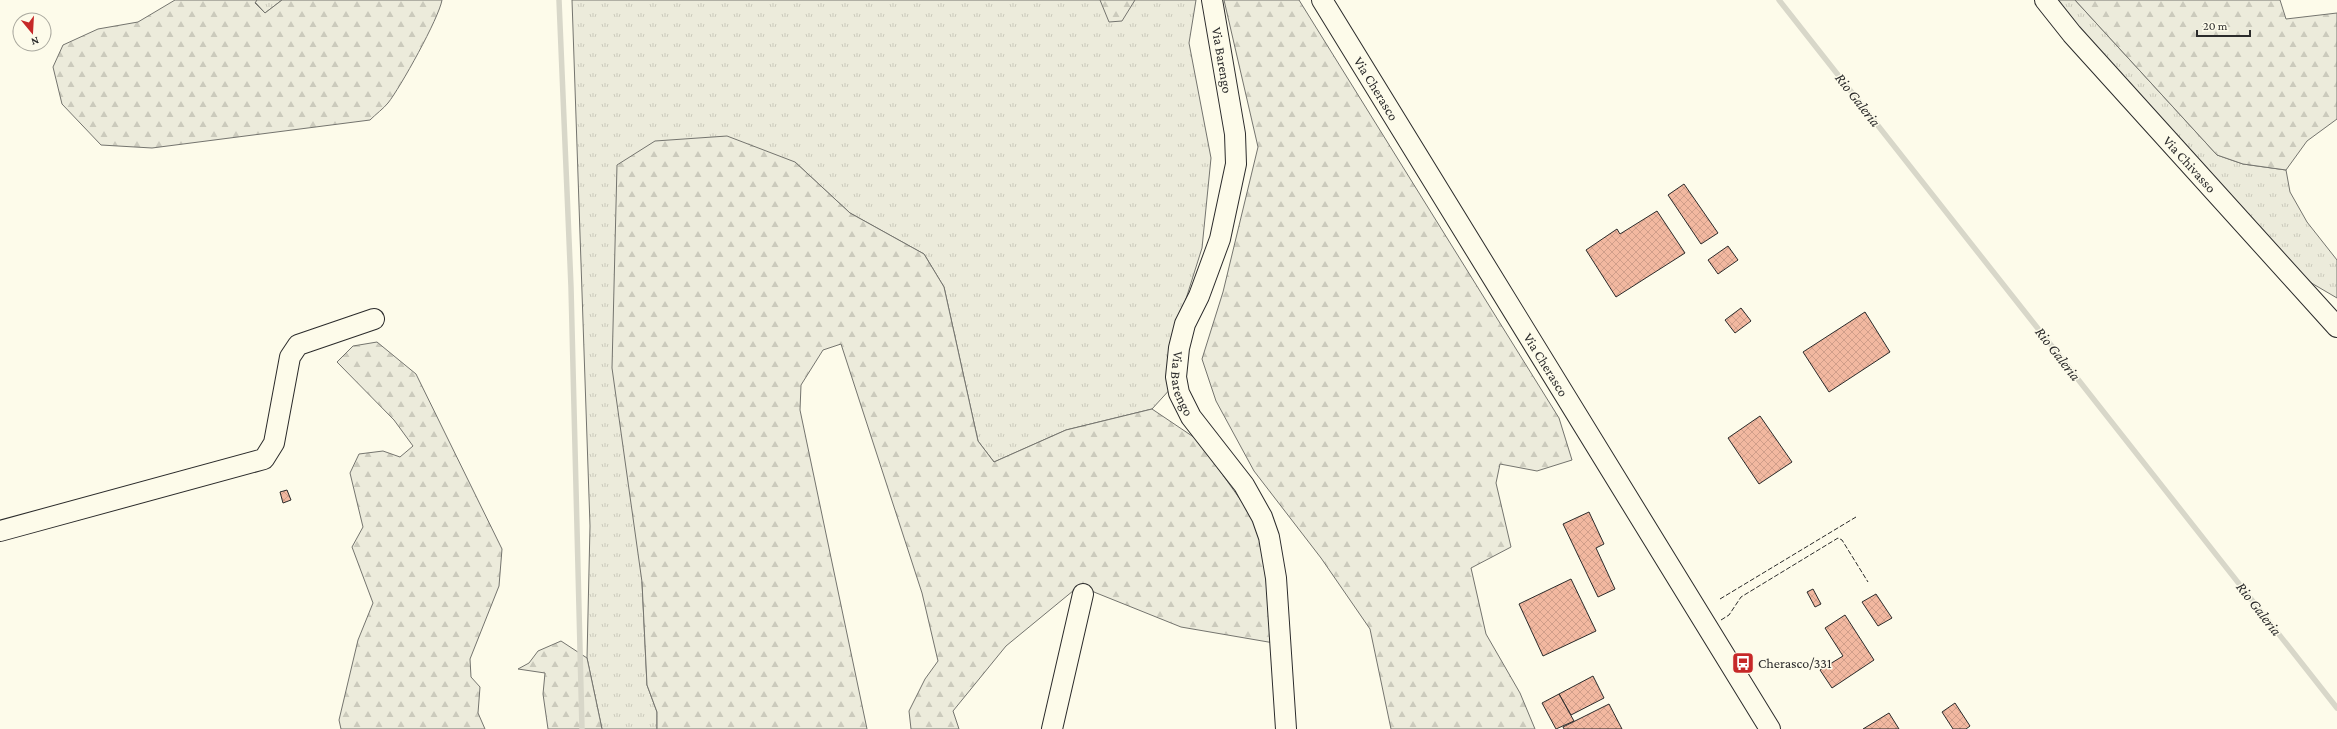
<svg xmlns="http://www.w3.org/2000/svg" width="2337" height="729" font-family="'Crimson Pro',serif">
<style>
.grass{fill:url(#grass-tufts);stroke:#74746e}
.forest{fill:url(#forest-firs);stroke:#74746e}
.lines{fill:none;stroke-linecap:round;stroke-linejoin:round}
.stream{stroke:#d8d7c9;stroke-width:5.5}
.building{fill:url(#building-cross-hatch);stroke:#2b2b2b}
.minor-casing{stroke:#2b2b2b;stroke-width:22}
.minor{stroke:#fdfbea;stroke-width:20}
.fence{stroke:#2b2b2b;stroke-width:1;stroke-dasharray:5 2;stroke-linecap:butt}
.labels{text-anchor:middle;stroke-width:3;stroke-linejoin:round;paint-order:stroke}
.street-label{font-size:14px;fill:#2b2b2b;stroke:#fdfbea}
.poi-label{font-size:14px;fill:#2b2b2b;stroke:#fdfbea;text-anchor:start}
.water-label{font-size:15px;font-style:italic;fill:#2b2b2b;stroke:#fdfbea}
</style>
<defs>
<pattern id="grass-tufts" width="24" height="20" patternUnits="userSpaceOnUse"><rect width="24" height="20" fill="#ecebdb"/><path d="M3 7l-1-3M5 7V3M7 7l1-3M15 17l-1-3M17 17v-4M19 17l1-3" fill="none" stroke="#cbcabc"/></pattern>
<pattern id="forest-firs" width="22" height="20" patternUnits="userSpaceOnUse"><rect width="22" height="20" fill="#ecebdb"/><path d="M5 1l3.5 6h-7zM16 11l3.5 6h-7z" fill="#cbcabc"/></pattern>
<pattern id="building-cross-hatch" width="8" height="8" patternUnits="userSpaceOnUse"><rect width="8" height="8" fill="#f2b8a0"/><path d="M0 0l8 8M0 8l8-8" fill="none" stroke="#d09e8a"/></pattern>
</defs>
<rect width="100%" height="100%" fill="#fdfbea"/>
<g class="grass">
<path d="M257,0H282L265,13L255,2Z"/>
<path d="M572,0H1196L1189,43L1211,158L1202,248L1174,337L1173,386L1152,409L1066,430L994,462L978,441L944,287L924,254L850,213L795,162L642,582L647,685L657,712V729H602L587,658L590,526Z"/>
<path d="M2050,0H2075L2217,155L2243,164L2286,170L2290,192L2307,222L2337,260V298L2308,281Z"/>
</g>
<g class="forest">
<path d="M175,0H257L255,3L265,13L282,0H442C439,18 400,88 388,103C383,109 376,114 370,120L152,148L101,145L62,104L53,67L63,45L98,29L138,22Z"/>
<path d="M1100,0H1135L1122,21L1109,22Z"/>
<path d="M1224,0H1299L1559,418L1572,460L1537,471L1500,464L1496,483L1511,547L1471,568L1486,634L1520,693L1535,729H1391L1370,629L1321,558L1254,471L1216,401L1202,359L1223,292L1258,147Z"/>
<path d="M2075,0H2280L2286,19L2337,13V119L2307,141L2286,170L2243,164L2217,155Z"/>
<path d="M727,136L795,162L850,213L924,254L944,287L978,441L994,462L1066,430L1152,409L1198,440L1252,516L1270,567L1274,643L1181,627L1079,586L1006,646L953,711L959,729H911L909,711L925,679L938,661L922,593L841,344L823,350L801,385L800,410L867,729H657V712L647,685L642,582L612,368L617,165L655,141Z"/>
<path d="M377,342L416,374L502,549L499,586L470,659L471,677L480,687L478,713L485,729H341L339,720L358,640L373,603L352,547L363,527L350,473L359,454L383,451L400,457L413,446L394,420L337,362L353,346Z"/>
<path d="M561,641L587,658L602,729H548L543,694L545,673L518,669L529,663L538,651Z"/>
</g>
<g class="lines">
<g class="stream">
<path d="M559,0L571,287L582,729"/>
<path d="M1779,0L2337,708"/>
</g>
</g>
<g class="building">
<path d="M1684,184L1718,233L1701,244L1668,195Z"/>
<path d="M1657,211L1685,253L1616,297L1586,250L1617,229L1620,234Z"/>
<path d="M1728,246L1738,260L1718,274L1708,260Z"/>
<path d="M1741,308L1751,321L1735,333L1725,320Z"/>
<path d="M1865,312L1890,352L1829,392L1803,352Z"/>
<path d="M1760,416L1792,462L1759,484L1728,438Z"/>
<path d="M287,490L291,500L283,503L280,492Z"/>
<path d="M1589,512L1604,544L1596,548L1615,589L1598,597L1563,524Z"/>
<path d="M1571,579L1596,631L1543,656L1519,604Z"/>
<path d="M1813,589L1821,604L1815,607L1807,592Z"/>
<path d="M1876,594L1892,618L1878,626L1862,602Z"/>
<path d="M1845,615L1874,660L1832,688L1820,670L1843,656L1825,628Z"/>
<path d="M1593,676L1604,698L1571,715L1559,694Z"/>
<path d="M1559,694L1574,721L1556,729L1542,703Z"/>
<path d="M1955,703L1970,726L1966,729H1953L1942,712Z"/>
<path d="M1609,704L1622,729H1564L1563,727Z"/>
<path d="M1889,713L1899,729H1863Z"/>
</g>
<g class="lines">
<g class="minor-casing">
<g id="minor">
<path id="s1" d="M1212,0L1235,134L1236,164L1220,239L1199,296L1185,324L1179,348L1176,377L1179,393L1191,417L1244,485L1262,517L1269,537L1276,578L1286,729"/>
<path id="s2" d="M1322,0L1770,729"/>
<path id="s3" d="M2045,0L2072,34L2337,327"/>
<path d="M0,531L264,459L274,443L290,357L298,345L374,319"/>
<path d="M1052,729L1083,594"/>
</g>
</g>
<use href="#minor" class="minor"/>
<g class="fence">
<path d="M1720,599L1856,517"/>
<path d="M1721,620L1729,615L1741,597L1838,538L1842,540L1868,582"/>
</g>
</g>
<defs>
<g id="bus-square" transform="scale(1.15)"><rect x="-9" y="-9" width="18" height="18" rx="4" fill="#c62828" stroke="#fdfbea"/><path d="M-5-6H5V4H4V6H2V4H-2V6H-4V4H-5ZM-3.5-4V0h7V-4ZM-3.5 1.2v1.5H-2V1.2ZM2 1.2v1.5H3.5V1.2Z" fill="#fff"/></g>
</defs>
<g fill-rule="evenodd">
<use href="#bus-square" x="1743" y="663"/>
</g>
<g class="labels">
<g class="street-label">
<text dy="5" stroke="none"><textPath href="#s1" startOffset="61">Via Barengo</textPath></text>
<text dy="5" stroke="none"><textPath href="#s2" startOffset="104">Via Cherasco</textPath></text>
<text dy="5" stroke="none"><textPath href="#s3" startOffset="219">Via Chivasso</textPath></text>
<text dy="5" stroke="none"><textPath href="#s2" startOffset="428">Via Cherasco</textPath></text>
<text dy="5" stroke="none"><textPath href="#s1" startOffset="396">Via Barengo</textPath></text>
</g>
<g class="poi-label">
<text x="1758" y="668">Cherasco/331</text>
</g>
<g class="water-label">
<text transform="translate(1858 100) rotate(52)" y="5">Rio Galeria</text>
<text transform="translate(2058 354) rotate(52)" y="5">Rio Galeria</text>
<text transform="translate(2259 609) rotate(52)" y="5">Rio Galeria</text>
</g>
</g>
<g transform="translate(32 32) rotate(162)"><circle r="19" fill="#fdfbea" stroke="#a9a89e"/>
<path d="M0-3L7 15L0 10L-7 15Z" fill="#c62828"/>
<text y="-6" font-size="11" font-weight="bold" text-anchor="middle" fill="#2b2b2b">N</text>
</g>
<path d="M2197 30v6h53v-6" fill="none" stroke="#2b2b2b" stroke-width="2"/>
<text x="2203" y="30" font-size="12" fill="#2b2b2b" stroke="#fdfbea" stroke-width="3" paint-order="stroke">20 m</text>
</svg>
